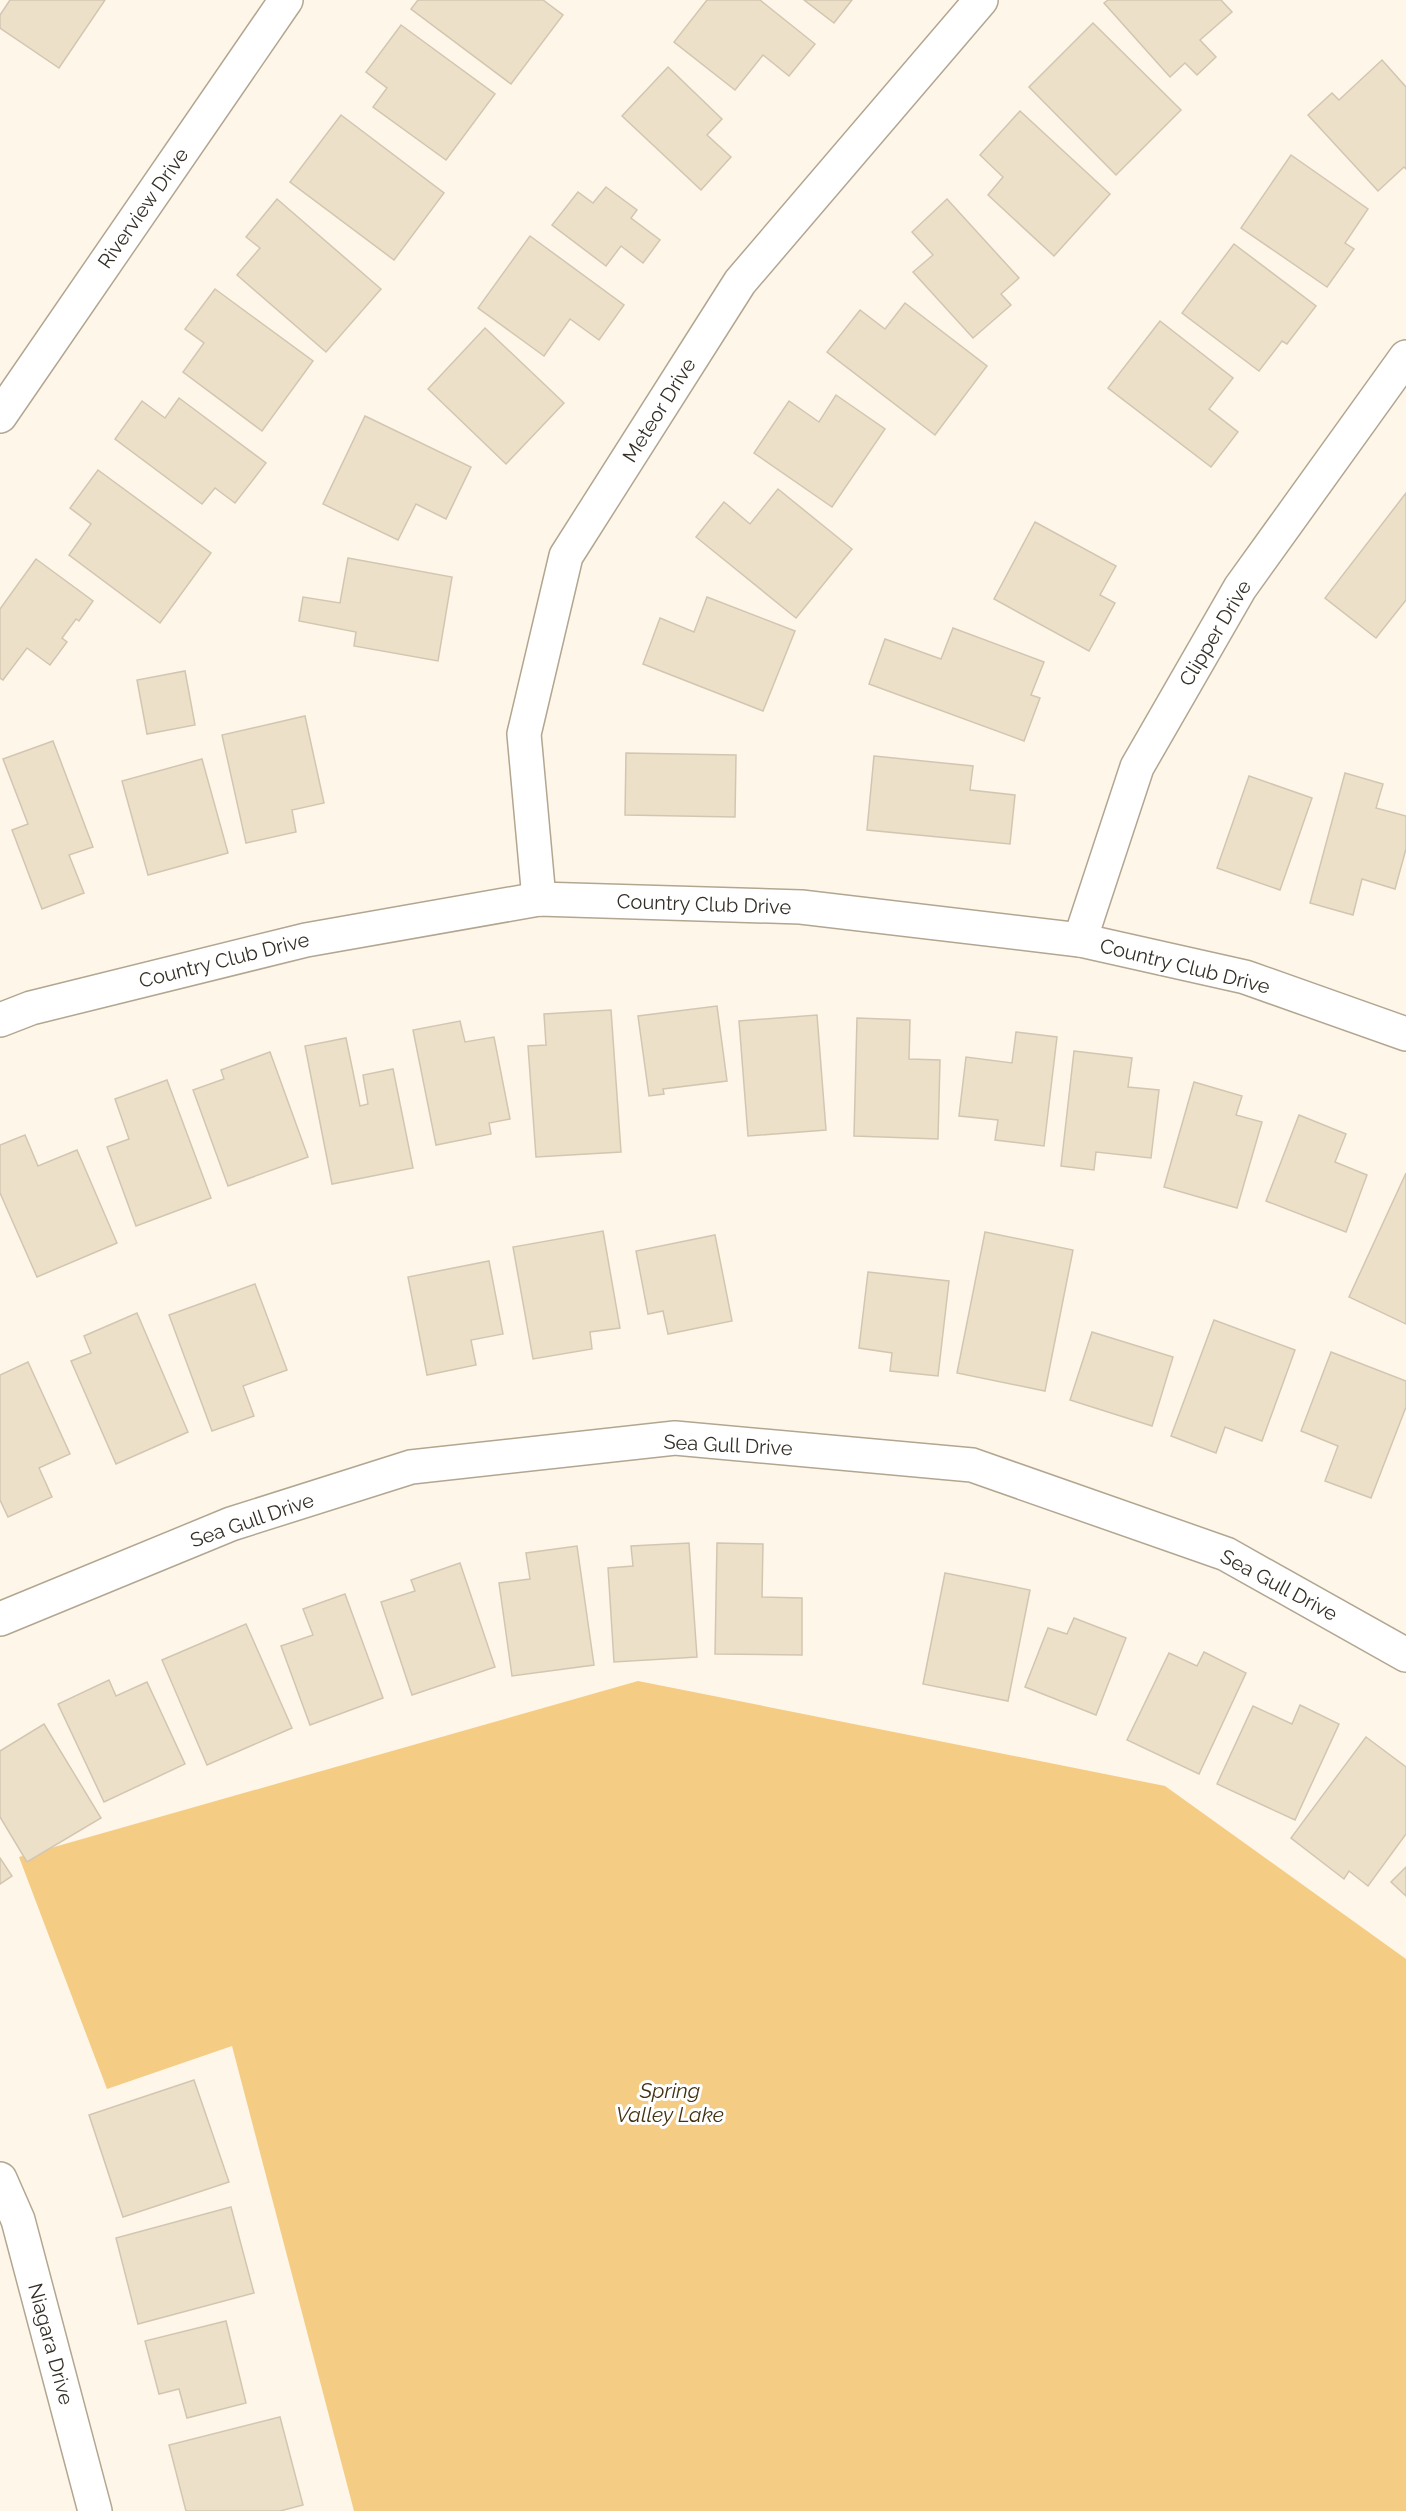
<svg xmlns="http://www.w3.org/2000/svg" width="1406" height="2511" font-family="Raleway,sans-serif">
<style>
.water{fill:#f5cc84}
.building{fill:#ede0c9;stroke:#d3c6b1;stroke-width:1.5}
.lines{fill:none;stroke-linecap:round;stroke-linejoin:round}
.street-casing{stroke:#b2a691;stroke-width:36}
.street{stroke:#fff;stroke-width:33}
.labels{text-anchor:middle;stroke-width:6;stroke-linejoin:round;paint-order:stroke}
.street-label{font-size:20px;fill:#342f27;stroke:#fff}
.water-label{font-size:21px;font-style:italic;fill:#433212;stroke:#fff}
</style>
<rect width="100%" height="100%" fill="#fef6e8"/>
<path class="water" d="M638,1681L1165,1786L1406,1959V2511H354L232,2046L107,2089L19,1857Z"/>
<g class="building">
<path d="M10,0H105L59,68L0,28V15Z"/>
<path d="M418,0H543L563,15L511,84L411,9Z"/>
<path d="M707,0H760L815,44L789,76L763,55L735,90L674,42Z"/>
<path d="M804,0H852L834,23Z"/>
<path d="M1108,0H1221L1232,12L1200,40L1216,57L1197,75L1185,63L1170,77L1104,3Z"/>
<path d="M1093,23L1181,110L1116,175L1029,87Z"/>
<path d="M401,25L495,94L446,160L373,107L387,88L366,72Z"/>
<path d="M1382,60L1406,87V169L1404,167L1378,191L1308,115L1332,93L1339,100Z"/>
<path d="M668,67L722,119L707,135L731,157L701,190L622,116Z"/>
<path d="M1020,111L1110,194L1054,256L988,195L1003,177L980,155Z"/>
<path d="M341,115L444,193L394,260L290,182Z"/>
<path d="M1291,155L1368,209L1345,243L1354,249L1327,287L1241,228Z"/>
<path d="M606,187L637,210L631,218L660,240L643,263L621,246L606,266L552,225L578,192L593,203Z"/>
<path d="M277,199L381,289L326,352L237,275L260,248L246,237Z"/>
<path d="M947,199L1019,278L1001,294L1011,305L973,338L913,272L933,255L912,232Z"/>
<path d="M530,236L624,305L599,340L570,319L544,356L478,308Z"/>
<path d="M1234,244L1316,306L1287,344L1282,341L1259,371L1182,313Z"/>
<path d="M215,289L313,361L262,431L183,372L204,343L185,329Z"/>
<path d="M905,303L987,366L935,435L827,352L860,310L885,329Z"/>
<path d="M1160,321L1233,378L1209,409L1238,432L1211,467L1108,388Z"/>
<path d="M485,328L564,403L506,464L428,389Z"/>
<path d="M836,395L885,429L832,507L754,453L789,401L819,422Z"/>
<path d="M179,398L266,463L235,503L215,488L202,504L115,439L142,401L165,418Z"/>
<path d="M365,416L471,467L446,519L416,504L398,540L323,504Z"/>
<path d="M98,470L211,553L160,623L69,555L91,524L70,508Z"/>
<path d="M778,489L852,549L796,618L696,537L724,502L750,524Z"/>
<path d="M1406,493V600L1376,638L1325,598Z"/>
<path d="M1035,522L1116,566L1100,595L1115,603L1089,651L994,599Z"/>
<path d="M348,558L452,577L438,661L354,646L356,632L299,621L303,597L340,603Z"/>
<path d="M36,559L93,601L79,621L76,619L62,638L67,642L50,665L27,648L3,680L0,678V609Z"/>
<path d="M707,597L795,631L763,711L643,664L660,618L694,632Z"/>
<path d="M953,628L1044,662L1031,695L1040,698L1024,741L869,684L885,639L941,659Z"/>
<path d="M185,671L195,725L147,734L137,680Z"/>
<path d="M305,716L324,803L292,810L296,832L246,843L222,735Z"/>
<path d="M53,741L93,847L69,855L84,893L42,909L12,830L28,824L3,759Z"/>
<path d="M626,753L736,755L735,817L625,815Z"/>
<path d="M874,756L973,766L970,790L1015,795L1010,844L867,830Z"/>
<path d="M202,759L228,853L148,875L122,781Z"/>
<path d="M1345,773L1383,784L1376,808L1406,816V849L1395,889L1362,879L1353,915L1310,903Z"/>
<path d="M1249,776L1312,798L1280,890L1217,868Z"/>
<path d="M717,1006L727,1081L663,1089L664,1094L649,1096L638,1016Z"/>
<path d="M611,1010L621,1152L536,1157L528,1046L546,1045L544,1014Z"/>
<path d="M817,1015L826,1130L748,1136L739,1021Z"/>
<path d="M857,1018L910,1020L909,1059L940,1060L938,1139L854,1136Z"/>
<path d="M460,1021L465,1042L494,1037L510,1119L489,1123L491,1134L436,1145L413,1030Z"/>
<path d="M1016,1032L1057,1037L1044,1146L995,1140L998,1120L959,1116L966,1057L1012,1063Z"/>
<path d="M346,1038L360,1106L368,1104L363,1075L393,1069L413,1168L332,1184L305,1046Z"/>
<path d="M1074,1051L1132,1058L1128,1087L1159,1090L1151,1158L1096,1152L1094,1170L1061,1166Z"/>
<path d="M270,1052L308,1157L228,1186L193,1090L224,1079L221,1070Z"/>
<path d="M167,1080L211,1198L136,1226L107,1147L129,1139L115,1099Z"/>
<path d="M1194,1082L1242,1096L1236,1115L1262,1122L1237,1208L1164,1187Z"/>
<path d="M1299,1115L1346,1134L1335,1162L1367,1175L1346,1232L1266,1201Z"/>
<path d="M25,1135L38,1166L77,1150L117,1243L37,1277L0,1193V1145Z"/>
<path d="M1406,1173V1324L1349,1297Z"/>
<path d="M603,1231L620,1328L590,1332L592,1349L533,1359L513,1247Z"/>
<path d="M985,1232L1073,1250L1045,1391L957,1373Z"/>
<path d="M715,1235L732,1321L668,1334L663,1311L648,1314L636,1251Z"/>
<path d="M489,1261L503,1334L471,1340L476,1365L427,1375L408,1277Z"/>
<path d="M868,1272L949,1281L938,1376L890,1371L892,1353L859,1348Z"/>
<path d="M255,1284L287,1370L243,1386L254,1416L212,1431L169,1315Z"/>
<path d="M137,1313L188,1432L116,1464L71,1361L91,1353L84,1336Z"/>
<path d="M1214,1320L1295,1350L1262,1441L1225,1427L1216,1453L1171,1436Z"/>
<path d="M1092,1332L1173,1357L1152,1426L1070,1400Z"/>
<path d="M1331,1352L1406,1381V1407L1371,1498L1325,1481L1338,1446L1301,1431Z"/>
<path d="M28,1362L70,1454L39,1468L52,1497L8,1517L0,1500V1375Z"/>
<path d="M689,1543L697,1657L614,1662L608,1568L633,1566L631,1546Z"/>
<path d="M717,1543L763,1544L762,1597L802,1598V1655L715,1654Z"/>
<path d="M577,1546L594,1665L512,1676L499,1583L530,1579L526,1553Z"/>
<path d="M460,1563L495,1667L412,1695L381,1602L415,1591L411,1580Z"/>
<path d="M945,1573L1030,1590L1008,1701L923,1684Z"/>
<path d="M345,1594L383,1698L310,1725L281,1646L313,1635L303,1609Z"/>
<path d="M1074,1618L1126,1638L1096,1715L1025,1687L1048,1628L1067,1634Z"/>
<path d="M246,1624L292,1728L207,1765L162,1660Z"/>
<path d="M1204,1652L1246,1673L1199,1774L1127,1740L1169,1653L1197,1666Z"/>
<path d="M109,1680L116,1696L147,1682L185,1764L104,1802L58,1704Z"/>
<path d="M1300,1705L1339,1724L1295,1820L1217,1784L1253,1706L1292,1724Z"/>
<path d="M44,1724L101,1818L27,1862L0,1817V1751Z"/>
<path d="M1366,1737L1406,1767V1834L1368,1886L1349,1871L1344,1879L1291,1838Z"/>
<path d="M0,1858L12,1876L0,1884Z"/>
<path d="M1406,1867V1896L1391,1882Z"/>
<path d="M194,2080L229,2182L123,2217L89,2115Z"/>
<path d="M231,2207L254,2293L138,2324L116,2238Z"/>
<path d="M226,2321L246,2403L187,2418L179,2389L159,2394L145,2341Z"/>
<path d="M280,2417L303,2505L280,2511H186L169,2445Z"/>
</g>
<g class="lines">
<g class="street-casing">
<g id="street">
<path d="M0,416L286,0"/>
<path d="M539,899L524,734L566,556L740,282L981,0"/>
<path d="M1080,940L1137,767L1240,588L1406,357"/>
<path d="M0,1020L31,1008L306,940L539,899L801,907L1080,940L1245,977L1406,1034"/>
<path d="M0,1619L231,1524L411,1467L675,1438L972,1465L1226,1554L1406,1655"/>
<path d="M0,2179L18,2220L95,2511"/>
</g>
</g>
<use href="#street" class="street"/>
</g>
<g class="labels">
<g class="street-label">
<text transform="translate(143 208) rotate(-55)" y="7">Riverview Drive</text>
<text transform="translate(659 410) rotate(-58)" y="7">Meteor Drive</text>
<text transform="translate(1215 633) rotate(-59)" y="7">Clipper Drive</text>
<text transform="translate(704 904) rotate(2)" y="7">Country Club Drive</text>
<text transform="translate(224 960) rotate(-14)" y="7">Country Club Drive</text>
<text transform="translate(1185 966) rotate(14)" y="7">Country Club Drive</text>
<text transform="translate(728 1445) rotate(3)" y="7">Sea Gull Drive</text>
<text transform="translate(252 1520) rotate(-19)" y="7">Sea Gull Drive</text>
<text transform="translate(1279 1585) rotate(28)" y="7">Sea Gull Drive</text>
<text transform="translate(51 2344) rotate(75)" y="7">Niagara Drive</text>
</g>
<g class="water-label">
<text x="670" y="2098">Spring<tspan x="670" dy="24">Valley Lake</tspan></text>
</g>
</g>
</svg>
